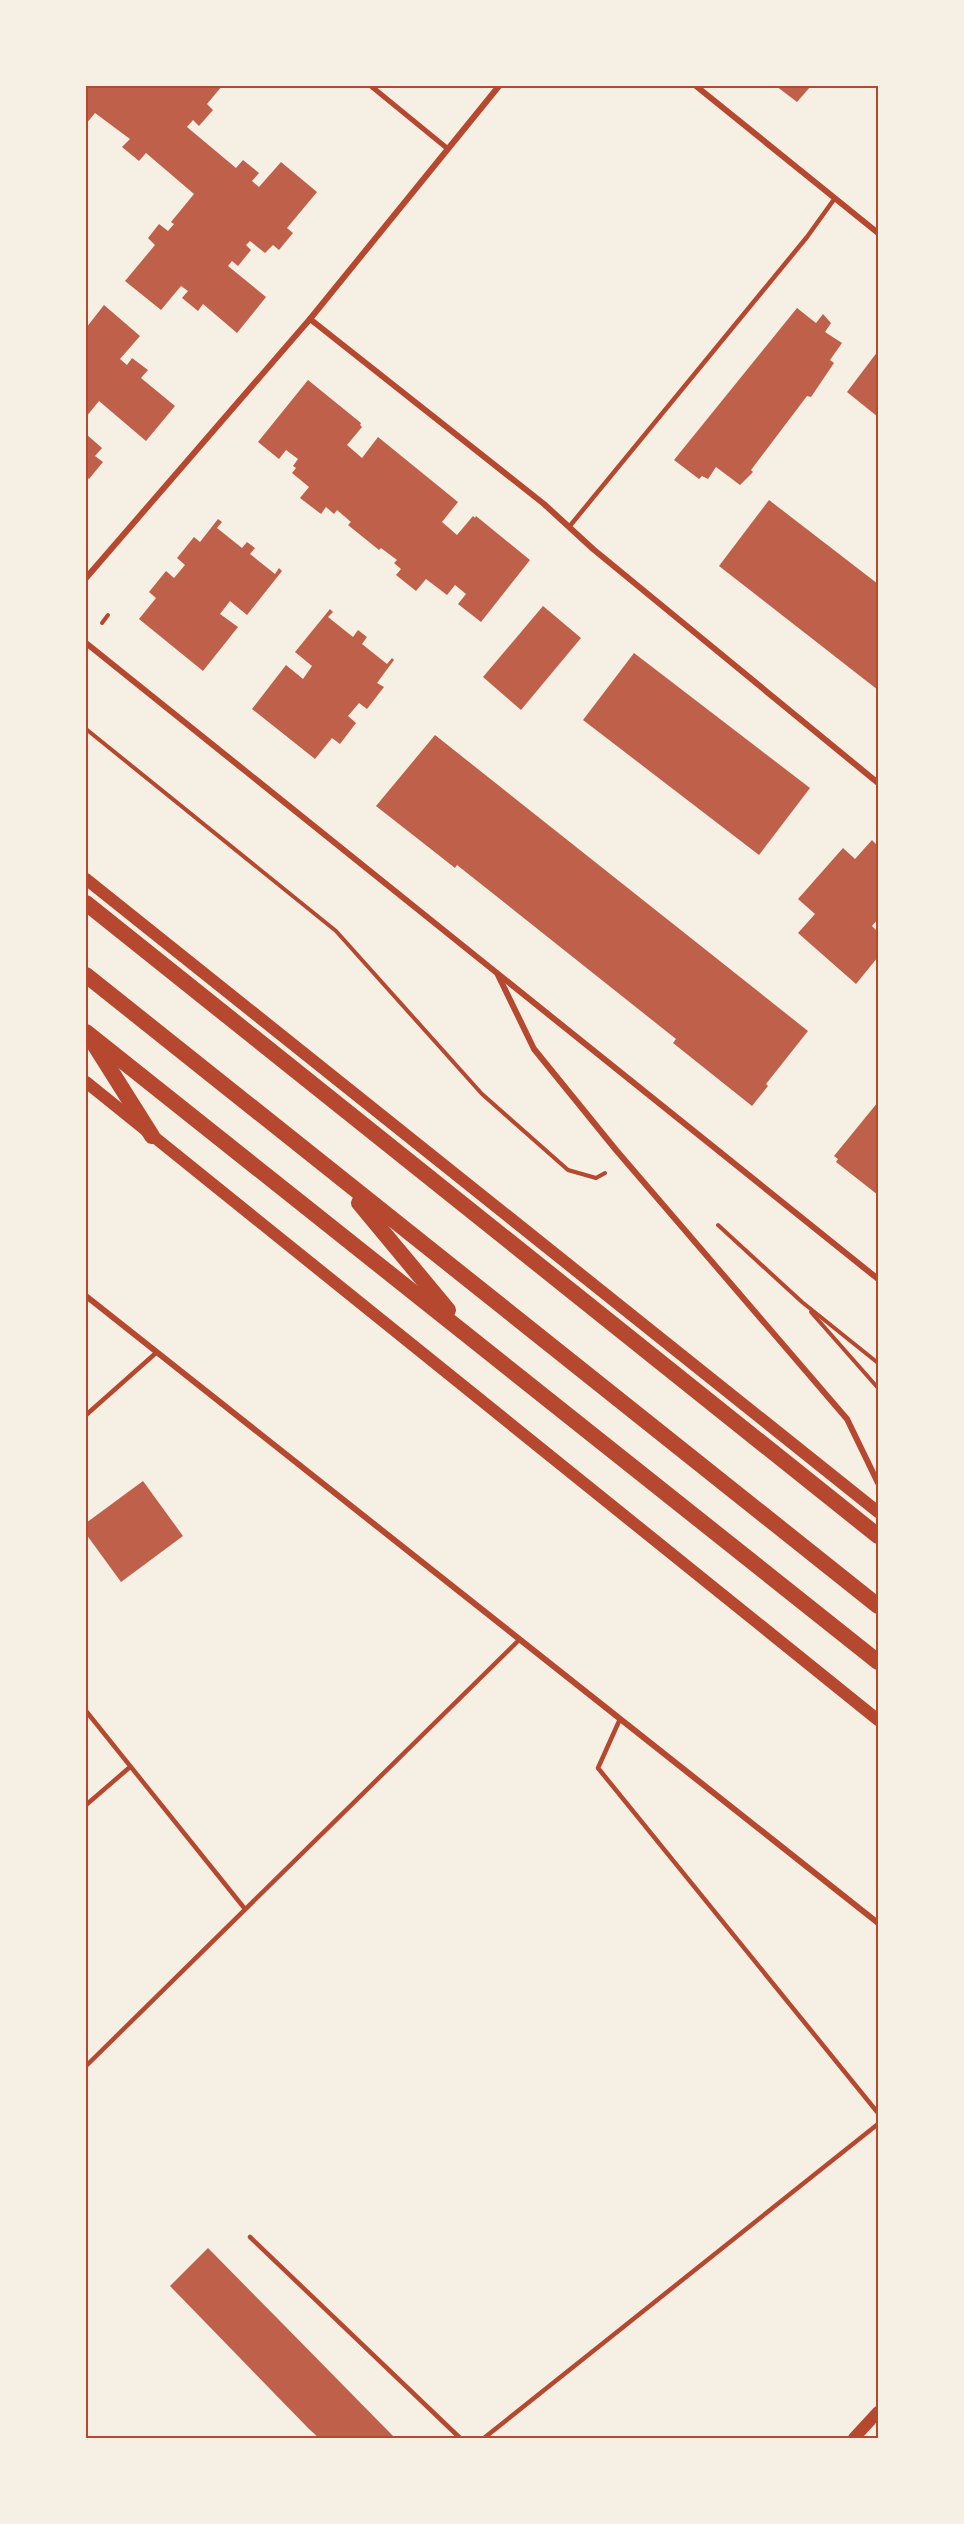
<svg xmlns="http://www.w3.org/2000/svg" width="964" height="2524" font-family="Barlow,sans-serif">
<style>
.building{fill:#bf614a}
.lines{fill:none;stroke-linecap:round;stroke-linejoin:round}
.path{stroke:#b5482f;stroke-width:4}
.service{stroke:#b5482f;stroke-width:4.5}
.pedestrian{stroke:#b5482f;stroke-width:5}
.minor{stroke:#b5482f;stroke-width:6}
.secondary{stroke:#b5482f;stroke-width:12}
.trunk{stroke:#b5482f;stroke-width:16}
.neatline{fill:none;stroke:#b5482f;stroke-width:2}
</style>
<rect width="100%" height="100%" fill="#f6efe4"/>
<g class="building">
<path d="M86,86H155L158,88L160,86H222L207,104L213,110L199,126L193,120L187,127L236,168L243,160L259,173L252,181L259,187L281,162L317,192L287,228L293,233L279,250L273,245L265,253L250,241L246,245L251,250L238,266L232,261L228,266L266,297L237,333L203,304L198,311L182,298L188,291L181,286L161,310L125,281L155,245L148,238L159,224L168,231L174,224L171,222L194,194L146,153L139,161L122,147L130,139L95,113L86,124Z"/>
<path d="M776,86H811L797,102Z"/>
<path d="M104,305L140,336L120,359L127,365L132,358L148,370L141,378L175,406L146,441L99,401L86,417V328Z"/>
<path d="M797,308L816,323L823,314L831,323L825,332L842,343L830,360L834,363L811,397L807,396L751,470L753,472L740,485L716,467L708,479L702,476L699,479L674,460Z"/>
<path d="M878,351V417L847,392Z"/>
<path d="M308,380L361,423L360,425L362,427L347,445L362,458L378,437L458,502L442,522L449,528L457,535L473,516L475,518L476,516L530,560L481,622L458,604L466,594L455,585L447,595L426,579L416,591L396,575L401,569L394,563L397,560L381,548L379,550L348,525L351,522L337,510L334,514L326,507L321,514L300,498L309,487L292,473L296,468L293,466L298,459L286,450L279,459L258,442Z"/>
<path d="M86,434L102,448L95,456L103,462L89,479L86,476Z"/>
<path d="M769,500L878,584V690L719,566Z"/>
<path d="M218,519L222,522L217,528L242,548L247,542L255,548L250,554L275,574L279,568L282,571L247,615L230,601L220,614L238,627L203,671L139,619L156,598L149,592L166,571L174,578L185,565L177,558L194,537L200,542Z"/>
<path d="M543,606L581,638L521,710L483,677Z"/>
<path d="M330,609L333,612L328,617L353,637L358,630L367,637L362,644L387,664L392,658L394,660L377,683L384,687L367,709L359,703L348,716L356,723L340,744L332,738L315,759L252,709L286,665L303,679L312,666L295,652Z"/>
<path d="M634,653L810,788L759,855L583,720Z"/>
<path d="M435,735L808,1031L766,1084L768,1086L752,1106L673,1043L676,1039L457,865L455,868L376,806Z"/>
<path d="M872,840L878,846V919L872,926L878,932V957L856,984L798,933L815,914L798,899L843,848L855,859Z"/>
<path d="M878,1102V1195L836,1162L838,1159L834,1156Z"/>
<path d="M143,1481L183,1536L121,1582L86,1534V1523Z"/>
<path d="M208,2248L278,2319L395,2438H319L309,2429L170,2286Z"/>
</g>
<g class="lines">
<g class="path">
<path d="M102,623L108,615"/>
<path d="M86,729L336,931L482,1094L568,1170L596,1178L605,1173"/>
<path d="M718,1225L802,1302L878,1363"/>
<path d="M811,1312L878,1388"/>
</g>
<g class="service">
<path d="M569,527L807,237L835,198"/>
<path d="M86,1415L157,1352"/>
<path d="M86,1711L245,1909"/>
<path d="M620,1719L598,1768L878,2113"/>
<path d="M86,1805L130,1767"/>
<path d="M86,2066L520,1639"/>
<path d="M250,2237L460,2438"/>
<path d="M484,2438L878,2124"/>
</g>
<path class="pedestrian" d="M371,86L448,149"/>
<g class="minor">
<path d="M696,86L878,233"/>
<path d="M310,319L544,504L593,549L878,783"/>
<path d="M86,578L310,319L499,86"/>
<path d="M86,643L878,1279"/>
<path d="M498,975L534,1049L616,1150L847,1419L878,1483"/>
<path d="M86,1296L878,1923"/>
</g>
<g class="secondary">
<path d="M86,879L878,1512"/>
<path d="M86,1082L878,1720"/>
<path d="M854,2438L878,2412"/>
</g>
<g class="trunk">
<path d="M86,903L878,1536"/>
<path d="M86,975L878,1606"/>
<path d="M86,1032L878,1662"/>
<path d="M94,1044L152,1136"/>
<path d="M359,1203L448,1310"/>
</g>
</g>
<rect width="964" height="2524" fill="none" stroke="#f6efe4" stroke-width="174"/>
<rect x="87" y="87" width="790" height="2350" class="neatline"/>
</svg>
